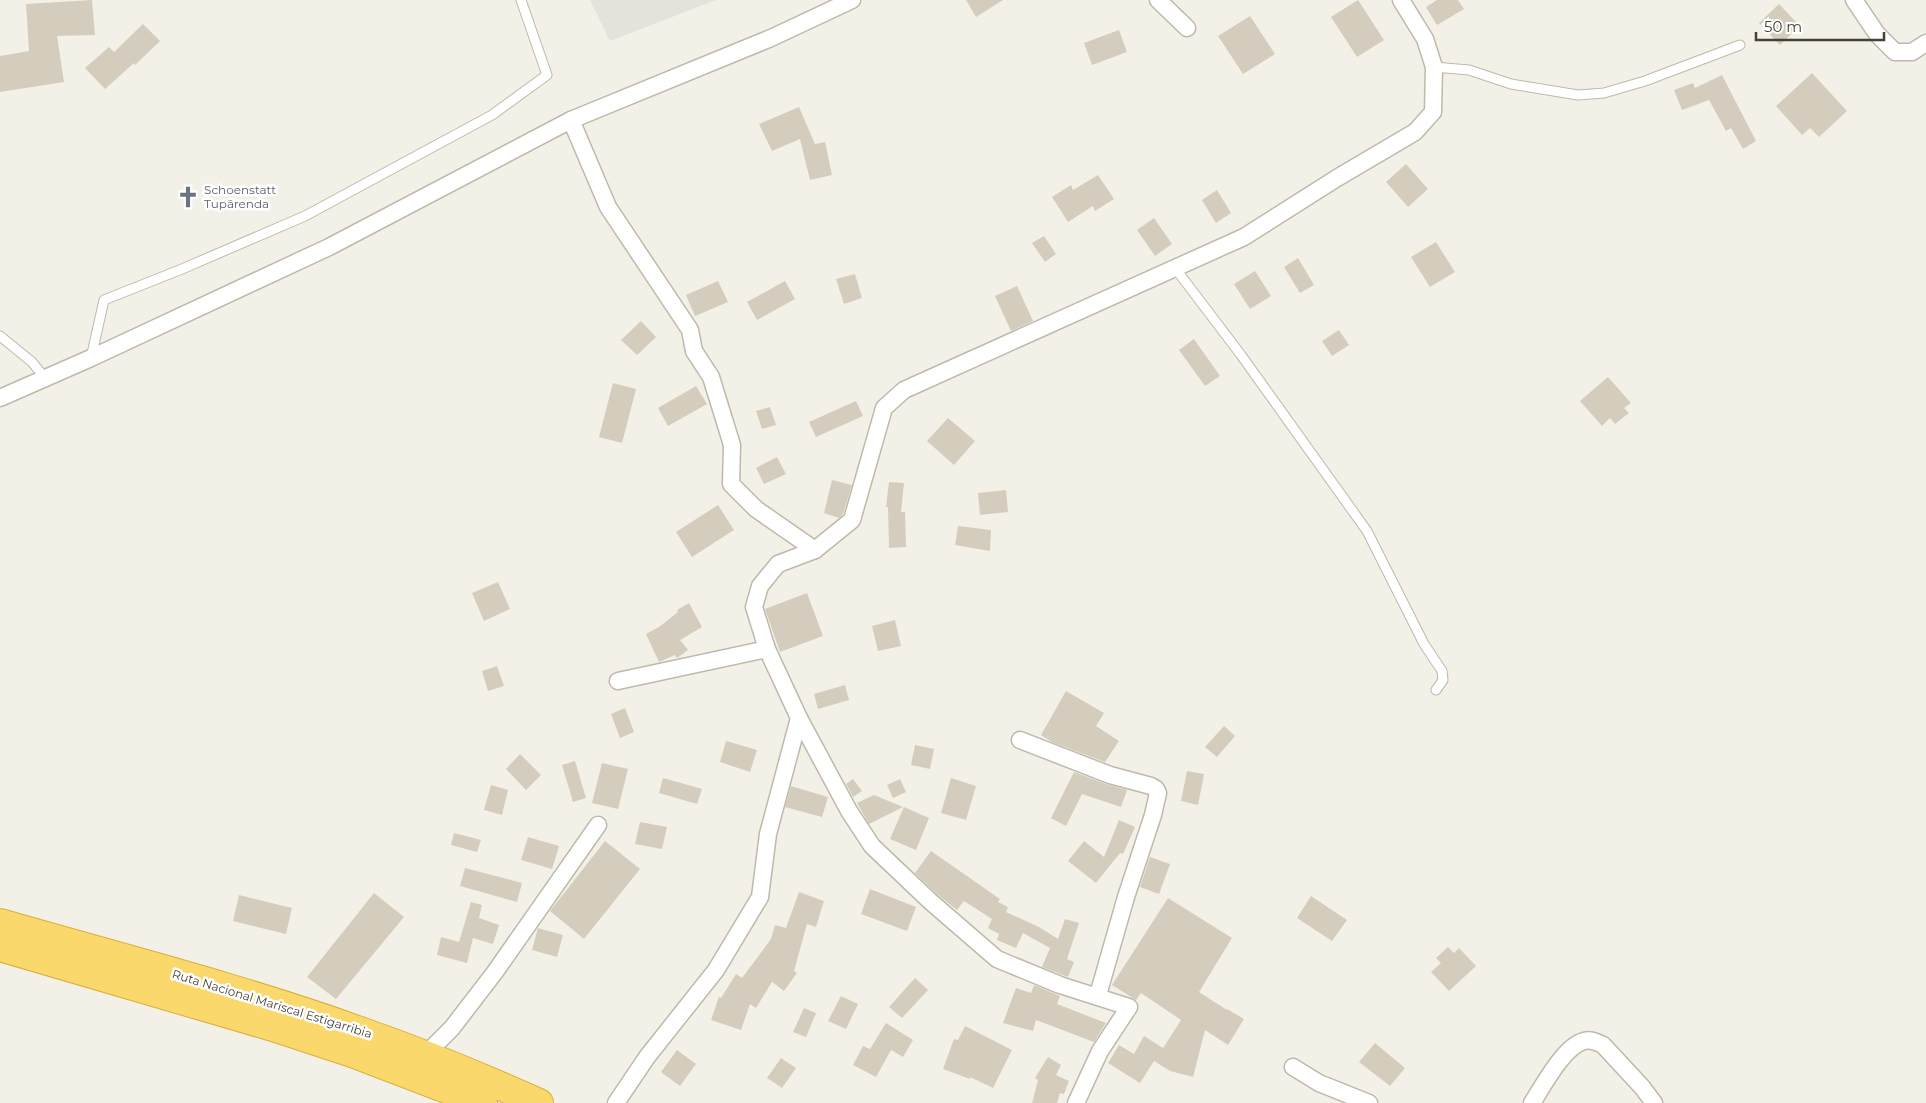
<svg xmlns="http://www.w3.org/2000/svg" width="1926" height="1103" font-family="Montserrat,sans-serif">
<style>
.industrial{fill:#e5e2dc}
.building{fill:#d4cdbd}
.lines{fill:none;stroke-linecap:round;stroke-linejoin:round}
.lane-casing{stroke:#beb9aa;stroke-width:11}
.street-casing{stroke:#beb9aa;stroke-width:19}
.highway-casing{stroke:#d9af3b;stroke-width:30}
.lane{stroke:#fff;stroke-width:9}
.street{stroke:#fff;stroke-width:16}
.highway{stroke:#fad86b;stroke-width:28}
.labels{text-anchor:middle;stroke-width:5;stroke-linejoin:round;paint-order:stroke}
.worship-label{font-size:12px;fill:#5b616d;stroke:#fff;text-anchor:start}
.street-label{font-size:12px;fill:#464136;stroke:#fff}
</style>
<rect width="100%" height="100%" fill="#f3f1e7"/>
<path class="industrial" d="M590,0H716L610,41Z"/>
<g class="building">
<path d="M92,0L95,35L57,36L64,82L0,92V56L29,51L26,4Z"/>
<path d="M966,0H1003L976,17Z"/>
<path d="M1358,0L1384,40L1357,57L1331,17Z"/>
<path d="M1437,0H1458L1464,9L1437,25L1426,7Z"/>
<path d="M1779,4L1800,26L1780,45L1759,23Z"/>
<path d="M1250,16L1275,54L1243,74L1218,36Z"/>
<path d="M143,24L160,41L135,65L134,63L105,89L85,68L109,47L114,52Z"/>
<path d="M1119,30L1127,52L1092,65L1084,43Z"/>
<path d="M1812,73L1847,111L1819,137L1810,128L1802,135L1776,106Z"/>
<path d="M1722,75L1756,141L1743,149L1731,128L1726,131L1709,100L1682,110L1674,90L1693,83L1695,88Z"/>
<path d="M799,107L815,144L825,142L832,175L810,180L800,139L772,151L759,124Z"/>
<path d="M1406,164L1428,189L1408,207L1386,182Z"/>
<path d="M1098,175L1114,199L1095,211L1093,206L1068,222L1052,197L1071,185L1073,190Z"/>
<path d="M1217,190L1231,213L1216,223L1202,200Z"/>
<path d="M1154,218L1172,244L1155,256L1137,230Z"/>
<path d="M1044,236L1056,254L1045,262L1032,243Z"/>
<path d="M1436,242L1455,272L1430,287L1411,257Z"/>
<path d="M1298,258L1314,285L1300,293L1284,267Z"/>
<path d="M1255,271L1271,296L1250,309L1234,284Z"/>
<path d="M855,274L862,298L844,304L836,279Z"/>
<path d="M718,281L728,302L695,316L686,295Z"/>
<path d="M785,281L795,299L757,320L747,302Z"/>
<path d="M1017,286L1033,321L1011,331L995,296Z"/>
<path d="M641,321L656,337L637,355L621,340Z"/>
<path d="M1339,330L1349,345L1332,356L1322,341Z"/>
<path d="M1194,339L1220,376L1205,386L1179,350Z"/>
<path d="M1608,377L1631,403L1624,408L1629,413L1615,424L1610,418L1602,426L1580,401Z"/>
<path d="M613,383L636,389L622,443L599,437Z"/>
<path d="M696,386L707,404L668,426L658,408Z"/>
<path d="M856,401L863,416L816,437L809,422Z"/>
<path d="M770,407L776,425L762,429L756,411Z"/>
<path d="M948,418L975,441L954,465L927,441Z"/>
<path d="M777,457L786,474L764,484L756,468Z"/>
<path d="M832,480L852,485L843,514L839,518L824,513Z"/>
<path d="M889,482L904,483L901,512H905L906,547L889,548L888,507H886Z"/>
<path d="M1006,490L1008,512L980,515L978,493Z"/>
<path d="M718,505L734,530L692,557L676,532Z"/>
<path d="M958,526L991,530L990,551L955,545Z"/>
<path d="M498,582L510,609L484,621L472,593Z"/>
<path d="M807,593L823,636L780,652L765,609Z"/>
<path d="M689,603L702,627L680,640L688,650L677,658L675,655L659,662L646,634L659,627L678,612L677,610Z"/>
<path d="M895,620L901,646L878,651L872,626Z"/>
<path d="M497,666L504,686L488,691L482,671Z"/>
<path d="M845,685L849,700L818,709L814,694Z"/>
<path d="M1066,691L1104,713L1096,726L1119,741L1105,762L1052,742L1041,735Z"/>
<path d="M625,708L634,732L620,738L611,714Z"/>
<path d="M1224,726L1235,736L1217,757L1205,747Z"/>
<path d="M726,741L757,750L750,772L720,762Z"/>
<path d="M915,745L934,749L930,769L911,765Z"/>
<path d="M520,754L541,775L526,790L506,769Z"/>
<path d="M575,761L586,798L573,802L562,765Z"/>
<path d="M602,763L628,769L618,809L592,803Z"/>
<path d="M1187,771L1204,774L1198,805L1181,801Z"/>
<path d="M1074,772L1106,784L1127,790L1121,807L1082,794L1066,826L1051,818Z"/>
<path d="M663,778L702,789L697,804L659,793Z"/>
<path d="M951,778L976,786L966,820L941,813Z"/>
<path d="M853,779L862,791L853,797L846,784Z"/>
<path d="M900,779L906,792L893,798L887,785Z"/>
<path d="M491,785L508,790L502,815L484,810Z"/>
<path d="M791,786L828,797L822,817L785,807Z"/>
<path d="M874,795L903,807L869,824L857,803Z"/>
<path d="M904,807L929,818L916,850L890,839Z"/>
<path d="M1119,820L1135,827L1123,854L1120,853L1096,883L1068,861L1084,841L1104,857Z"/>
<path d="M640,822L667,827L662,849L635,844Z"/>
<path d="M454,833L481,840L477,852L451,845Z"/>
<path d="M528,837L559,846L552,869L521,860Z"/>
<path d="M605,841L640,869L584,939L550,911Z"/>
<path d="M931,851L1000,899L998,902L1008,907L1006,912L1039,927L1058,939L1065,919L1079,923L1067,959L1074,962L1068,977L1042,967L1050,948L1023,933L1016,948L997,940L999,934L988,928L992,919L964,901L957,910L938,895L915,873Z"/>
<path d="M1150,857L1170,864L1159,894L1140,887Z"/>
<path d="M465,868L522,883L517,902L460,886Z"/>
<path d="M870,889L916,907L907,931L861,914Z"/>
<path d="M799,892L824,901L816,927L807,924L794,971L797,973L784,991L772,982L756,1008L750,1004L741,1030L711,1020L719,997L721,998L736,974L742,978L771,939L775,925L786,928Z"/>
<path d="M374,893L404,917L336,999L307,977Z"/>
<path d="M239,895L292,908L286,934L233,921Z"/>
<path d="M1311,896L1347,920L1332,941L1297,918Z"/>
<path d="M1168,898L1232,938L1199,992L1227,1010V1009L1244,1019L1228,1045L1205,1030L1193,1077L1170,1071L1154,1061L1140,1083L1108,1063L1119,1045L1134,1054L1144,1036L1163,1048L1181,1020L1141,993L1136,1000L1112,985Z"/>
<path d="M471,902L482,905L479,918L499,925L493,944L473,938L467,963L437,955L441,937L459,942Z"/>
<path d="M538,928L563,935L557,957L532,950Z"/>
<path d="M1448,947L1454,953L1459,948L1476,966L1449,991L1431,972L1441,963L1436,958Z"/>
<path d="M915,978L928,990L902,1018L889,1007Z"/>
<path d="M1034,985L1060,996L1057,1004L1106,1023L1094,1042L1036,1020L1033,1031L1003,1023L1016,988L1031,993Z"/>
<path d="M841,996L858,1004L846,1029L828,1021Z"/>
<path d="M804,1008L816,1013L806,1037L793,1032Z"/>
<path d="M886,1023L913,1040L903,1057L891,1050L876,1077L853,1065L863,1046L870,1049Z"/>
<path d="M965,1026L1012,1050L993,1088L970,1077V1079L943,1069L954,1039L958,1040Z"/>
<path d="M1375,1043L1405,1068L1390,1086L1359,1062Z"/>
<path d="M677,1050L696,1064L680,1086L661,1072Z"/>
<path d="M1048,1057L1061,1065L1056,1075L1069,1081L1064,1094L1060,1093L1057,1103H1032L1038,1080L1035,1078Z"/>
<path d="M781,1058L796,1068L782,1088L767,1078Z"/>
</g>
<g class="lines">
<g class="lane-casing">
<g id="lane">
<path d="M1434,67L1469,70L1511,84L1578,95L1604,93L1645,81L1740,45"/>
<path d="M1175,268L1241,355L1367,531L1424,644L1442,671L1443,680L1436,690"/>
<path d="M0,336L32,362L45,378"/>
<path d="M91,358L104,300L182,269L305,216L492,115L547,75L521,0"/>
</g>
</g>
<g class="street-casing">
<g id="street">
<path d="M1158,0L1187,28"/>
<path d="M1854,0L1877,34L1895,52H1912L1926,43"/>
<path d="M571,120L608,207L690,330L694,351L711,377L732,445L731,484L756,509L815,550L852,520L884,408L904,390L1244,237L1337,178L1415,132L1433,112L1434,67L1425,39L1401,0"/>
<path d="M0,398L91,358L329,247L571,120L771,38L852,0"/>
<path d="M815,550L778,564L760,586L754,607L767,649L799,718L849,811L872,846L931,902L997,959L1060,985L1129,1007L1100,1051L1076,1103"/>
<path d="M618,681L767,649"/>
<path d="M1020,740L1110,775L1151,786L1156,789L1158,793L1153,815L1126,897L1098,995"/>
<path d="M425,1055L452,1028L495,972L598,825"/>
<path d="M1293,1067L1319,1083L1369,1103"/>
<path d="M616,1103L647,1057L716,970L760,897L768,834L799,718"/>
<path d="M1532,1103C1543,1086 1564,1046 1584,1041C1591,1039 1597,1042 1603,1045L1642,1087L1654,1103"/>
</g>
</g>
<g class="highway-casing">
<g id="highway">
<path d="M0,923C121,958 244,989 363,1032C423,1053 481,1077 539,1103"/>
<path d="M0,947L273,1027L352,1053L483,1103"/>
</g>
</g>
<use href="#lane" class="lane"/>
<use href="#street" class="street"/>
<use href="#highway" class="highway"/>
</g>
<defs>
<g id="church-bare" transform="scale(1.725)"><path d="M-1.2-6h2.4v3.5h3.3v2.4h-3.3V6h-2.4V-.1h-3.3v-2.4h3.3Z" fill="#6b7280" stroke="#fff" stroke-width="2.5" paint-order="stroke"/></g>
</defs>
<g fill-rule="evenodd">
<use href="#church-bare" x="188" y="197"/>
</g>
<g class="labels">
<g class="worship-label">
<text x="204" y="194">Schoenstatt<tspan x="204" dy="14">Tupãrenda</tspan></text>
</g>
<g class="street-label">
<text transform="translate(272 1004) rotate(17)" y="4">Ruta Nacional Mariscal Estigarribia</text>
</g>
</g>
<path d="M1756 32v8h128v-8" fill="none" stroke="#464136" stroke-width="2.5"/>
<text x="1764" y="32" font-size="15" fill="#464136" stroke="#ffffff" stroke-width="4" paint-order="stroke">50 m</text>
</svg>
